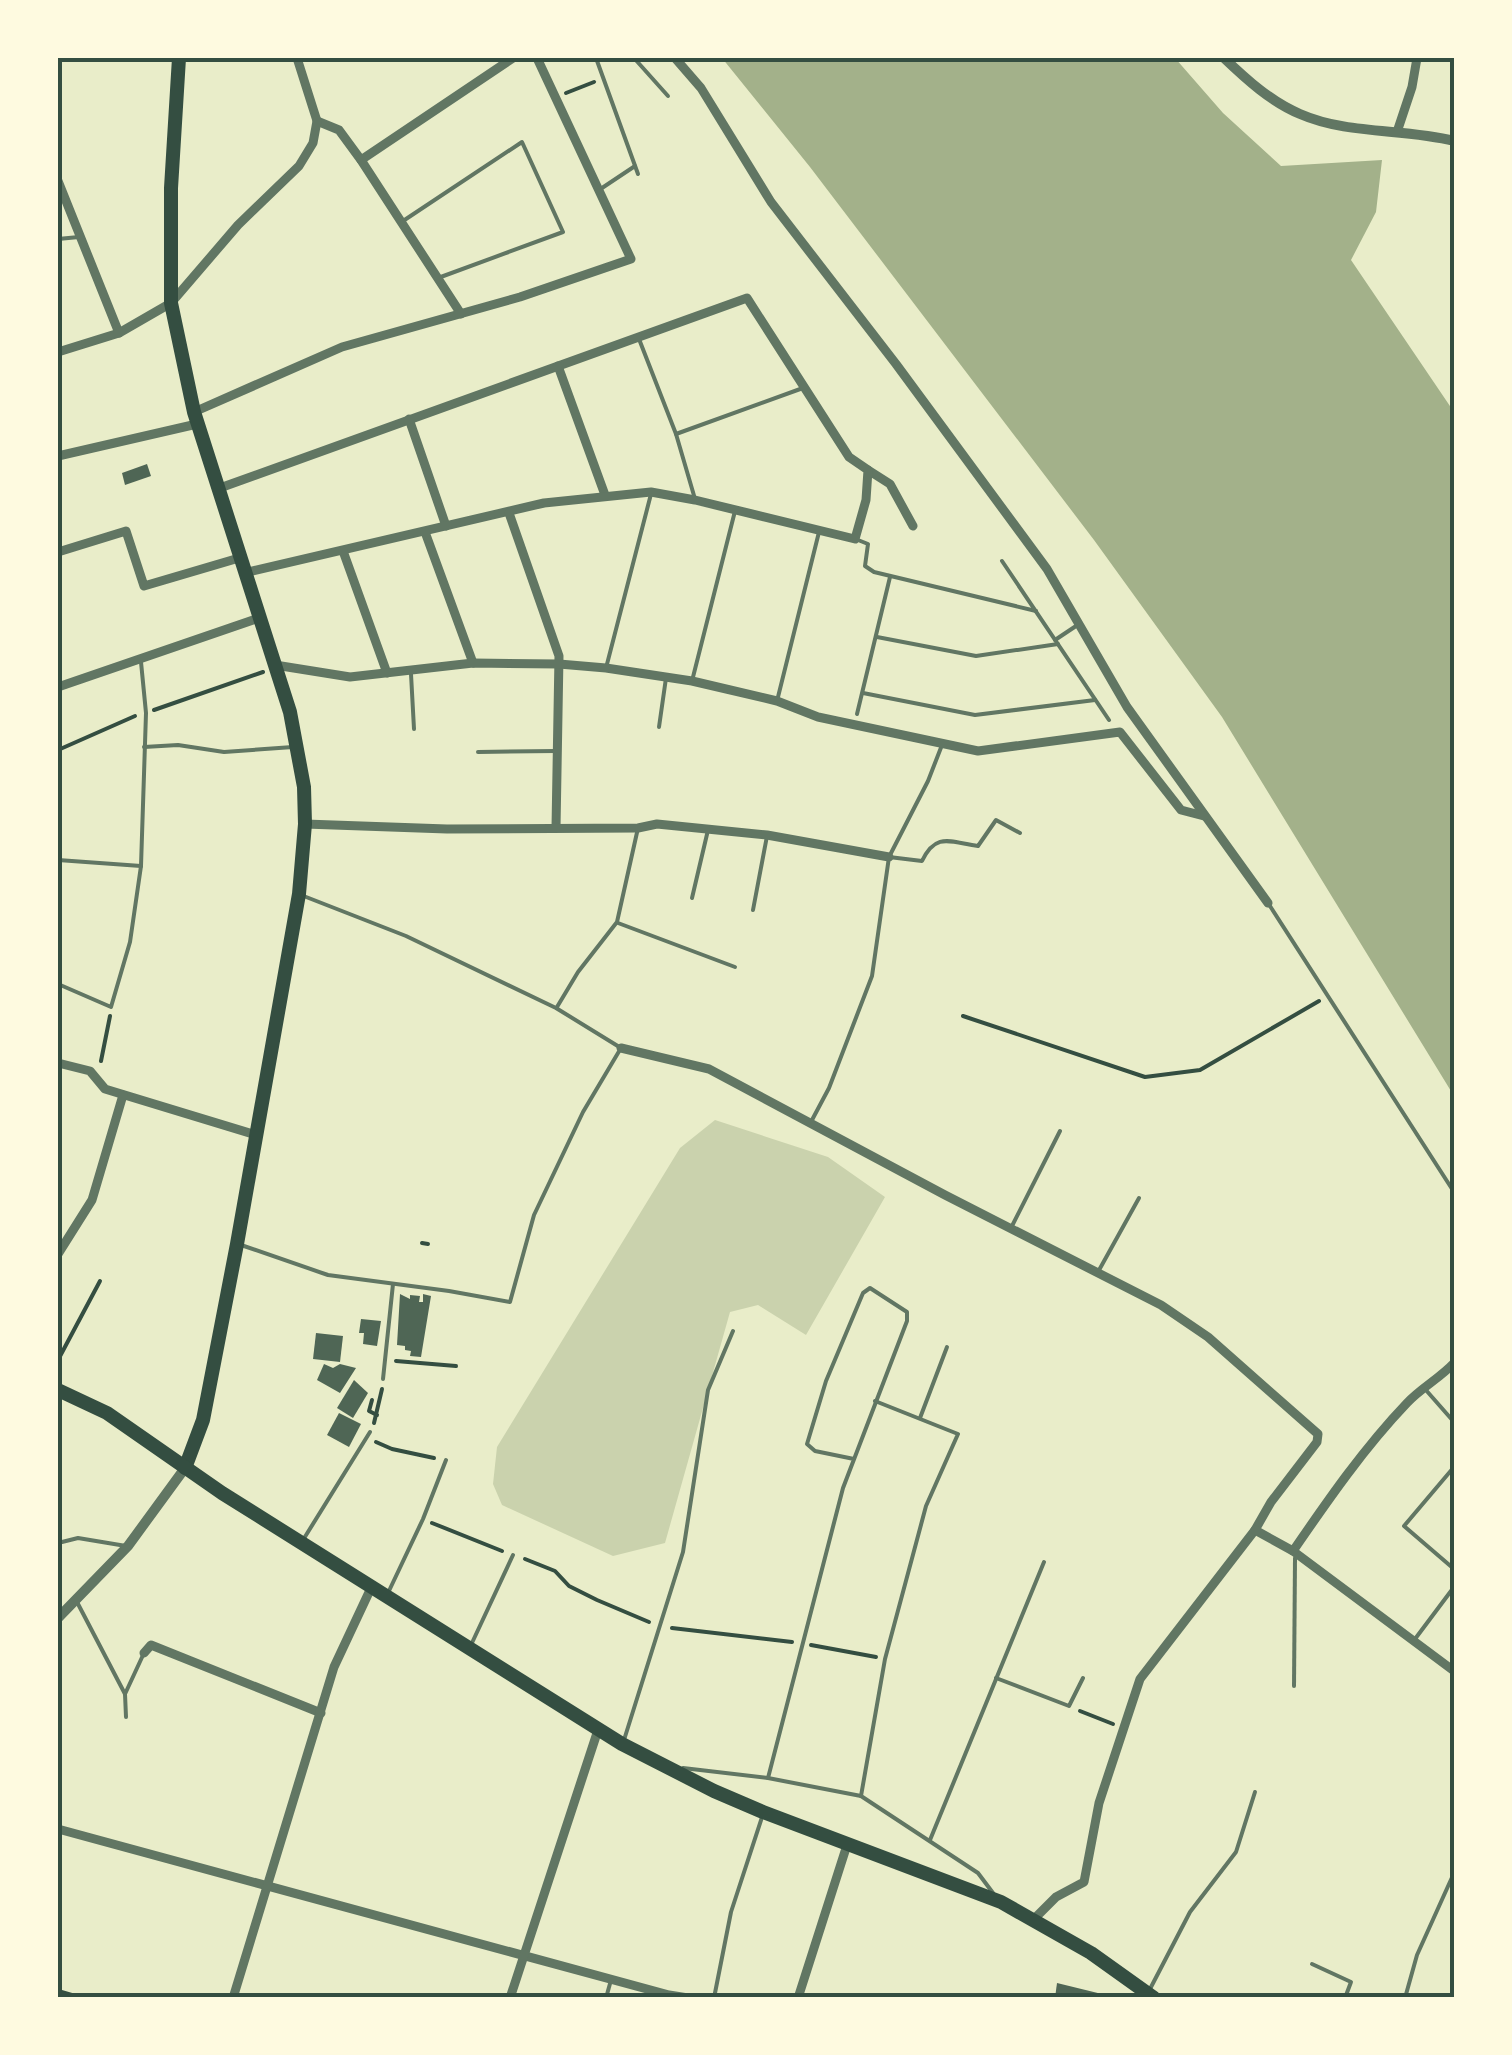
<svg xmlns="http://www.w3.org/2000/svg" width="1512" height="2055" font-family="'IBM Plex Serif',serif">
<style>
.green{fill:#cad2ad}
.water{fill:#a3b18a}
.building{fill:#4f6655}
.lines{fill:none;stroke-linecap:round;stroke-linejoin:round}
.path{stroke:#344e41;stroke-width:4}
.service{stroke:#617663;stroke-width:4}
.minor{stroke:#617663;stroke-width:9}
.tertiary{stroke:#617663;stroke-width:10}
.primary{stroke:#344e41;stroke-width:14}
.neatline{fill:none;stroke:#344e41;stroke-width:4}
</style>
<rect width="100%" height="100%" fill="#e9edc9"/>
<path class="green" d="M715,1120L828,1157L885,1197L806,1335L758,1305L730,1312L665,1543L613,1556L502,1505L493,1484L497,1447L680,1148Z"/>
<path class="water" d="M722,58H1175L1223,113L1281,166L1382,160L1376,212L1351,260L1454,412V1096L1222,717L1094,540L810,167Z"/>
<g class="building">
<path d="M147,464L151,476L125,485L122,473Z"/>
<path d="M400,1294L410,1299V1295L420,1296L419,1302H423V1294L431,1296L421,1357L410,1356L411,1351L405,1350V1346L397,1345Z"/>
<path d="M361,1319L381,1321L377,1346L363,1344L364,1333H359Z"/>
<path d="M316,1333L343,1336L340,1362L313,1359Z"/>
<path d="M324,1364L333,1368L340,1364L356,1368L340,1393L317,1380Z"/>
<path d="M354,1380L368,1393L353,1418L337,1408Z"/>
<path d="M339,1413L361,1424L349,1447L327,1435Z"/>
<path d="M1057,1983L1110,1996V1998H1055Z"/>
</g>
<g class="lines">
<g class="path">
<path d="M566,93L594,82"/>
<path d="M154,710L263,672"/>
<path d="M58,750L135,716"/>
<path d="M963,1016L1145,1077L1200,1070L1319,1001"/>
<path d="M101,1061L110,1016"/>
<path d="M422,1243L428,1244"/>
<path d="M58,1360L100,1281"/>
<path d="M396,1361L456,1366"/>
<path d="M372,1400L369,1411L377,1415"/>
<path d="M374,1423L382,1389"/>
<path d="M376,1442L392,1449L434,1458"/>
<path d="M432,1523L502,1551"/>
<path d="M525,1559L555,1571L569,1586L597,1600L649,1622"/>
<path d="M672,1628L792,1642"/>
<path d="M811,1645L876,1657"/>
<path d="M1080,1711L1113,1724"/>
<path d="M58,1991L82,1998"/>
</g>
<g class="service">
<path d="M596,58L638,174"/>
<path d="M634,58L668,96"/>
<path d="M602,188L635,166"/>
<path d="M403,221L522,142L563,232L438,278"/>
<path d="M58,239L79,237"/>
<path d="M639,339L676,434L695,499"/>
<path d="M676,434L803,388"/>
<path d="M858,540L868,544L865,566L874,572L1036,611"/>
<path d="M1002,561L1109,720"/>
<path d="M877,637L976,656L1058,644"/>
<path d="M1055,640L1076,626"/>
<path d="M606,668L651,494"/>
<path d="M411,674L414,729"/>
<path d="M692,681L735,511"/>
<path d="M863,693L975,715L1095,700"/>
<path d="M777,701L819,532"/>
<path d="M857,714L890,577"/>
<path d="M659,727L666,678"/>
<path d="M144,747L178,745L224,752L293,747"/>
<path d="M478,752L556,751"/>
<path d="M889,857L922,861C936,832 950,842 978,846L996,820L1020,833"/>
<path d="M58,860L141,866"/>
<path d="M692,898L708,830"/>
<path d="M1270,906L1454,1192"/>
<path d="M753,910L767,836"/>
<path d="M618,923L735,967"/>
<path d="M58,984L111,1007L130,942L141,866L146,713L141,662"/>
<path d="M557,1007L578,972L617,922L638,828"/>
<path d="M812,1120L829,1088L872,976L889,857L928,781L942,745"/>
<path d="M1011,1228L1060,1131"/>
<path d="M241,1245L328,1275L449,1291L510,1302L534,1215L583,1112L621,1048L556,1008L406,936L301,895"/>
<path d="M1098,1272L1139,1198"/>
<path d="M383,1379L393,1284"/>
<path d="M1425,1389L1454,1422"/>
<path d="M920,1418L947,1347"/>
<path d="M1454,1467L1404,1526L1454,1569"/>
<path d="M303,1540L370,1432"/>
<path d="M58,1543L78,1538L126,1546"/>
<path d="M388,1593L423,1519L446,1460"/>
<path d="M77,1602L125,1694L126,1717"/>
<path d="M1415,1639L1454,1587"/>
<path d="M471,1645L513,1555"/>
<path d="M996,1678L1069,1706L1083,1678"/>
<path d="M1294,1686L1295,1558"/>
<path d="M125,1694L144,1653"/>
<path d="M624,1740L683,1552L708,1390L733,1331"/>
<path d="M683,1768L768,1778L861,1796L978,1873L993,1893"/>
<path d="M768,1778L843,1488L907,1321V1312L870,1288L863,1293L826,1381L807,1444L815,1451L854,1459"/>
<path d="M861,1796L885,1659L918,1536L926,1506L958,1434L875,1401"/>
<path d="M930,1840L1044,1562"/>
<path d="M1312,1964L1351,1982L1345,1998"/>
<path d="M1150,1989L1190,1912L1236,1852L1255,1792"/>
<path d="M606,1998L611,1980"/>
<path d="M714,1998L731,1912L763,1814"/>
<path d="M1405,1998L1417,1955L1454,1873"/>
</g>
<g class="minor">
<path d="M675,58L701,88L771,202L896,364L1047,569L1127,707L1268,903"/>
<path d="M317,121L339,130L361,160L461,314"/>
<path d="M1397,132L1412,87L1417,58"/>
<path d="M361,160L513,58"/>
<path d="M58,181L119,333"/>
<path d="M58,352L119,333L171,303L238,225L299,166L313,143L317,121L297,58"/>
<path d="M558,366L605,495"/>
<path d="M194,412L342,347L520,297L631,259L537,58"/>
<path d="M409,419L446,526"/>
<path d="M58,456L197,424"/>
<path d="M868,470L890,484L913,526"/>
<path d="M217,489L747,298L849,457L868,470L866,500L855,539L695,500L651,492L544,503L244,573"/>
<path d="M509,513L559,656L556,828"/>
<path d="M425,532L473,663"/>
<path d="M343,551L387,673"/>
<path d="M58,552L126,531L144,586L239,558"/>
<path d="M275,665L350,677L473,663L559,664L606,668L692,681L777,701L818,717L978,751L1120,732L1181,810L1204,816"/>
<path d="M58,687L259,618"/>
<path d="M305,824L447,829L638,828L657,824L767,835L889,857"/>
<path d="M621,1048L709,1069L945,1195L1161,1305L1208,1337L1318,1434L1317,1442L1271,1502L1255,1530L1140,1679L1099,1803L1084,1882L1056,1897L1034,1919"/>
<path d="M58,1063L90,1071L105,1089L256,1135"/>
<path d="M58,1254L92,1200L123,1095"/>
<path d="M1255,1530L1293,1551L1454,1671"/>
<path d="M1293,1551C1328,1500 1364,1448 1407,1403C1421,1388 1440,1378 1454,1363"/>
<path d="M144,1653L151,1645L321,1713"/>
<path d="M58,1829L669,1995L688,1998"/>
<path d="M233,1998L334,1667L371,1588"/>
<path d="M510,1998L598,1730"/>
<path d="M798,1998L847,1845"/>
</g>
<g class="tertiary">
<path d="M1224,58C1246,79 1271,102 1300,114C1348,135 1404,128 1454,141"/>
<path d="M58,1618L128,1546L185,1468"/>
</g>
<g class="primary">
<path d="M179,58L171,188V303L194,412L290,712L304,787L305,824L299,894L237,1244L203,1420L185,1468"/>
<path d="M58,1390L107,1413L222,1493L622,1744L714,1791L763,1812L1001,1902L1091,1953L1154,1998"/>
</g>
</g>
<rect width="1512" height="2055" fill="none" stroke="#fefae0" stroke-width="120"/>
<rect x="60" y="60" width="1392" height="1935" class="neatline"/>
</svg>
